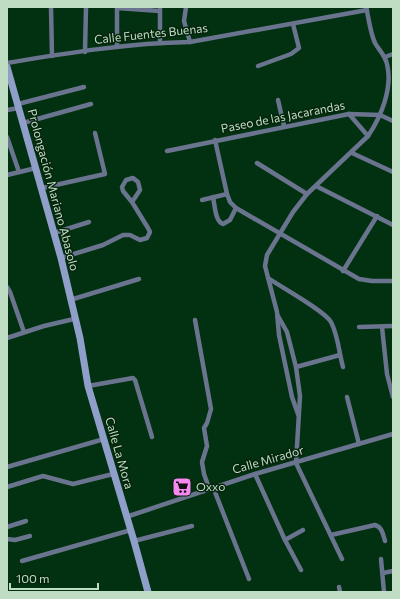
<svg xmlns="http://www.w3.org/2000/svg" width="400" height="599" font-family="Commissioner,sans-serif">
<style>
.lines{fill:none;stroke-linecap:round;stroke-linejoin:round}
.street{stroke:#6a748e;stroke-width:4.5}
.secondary{stroke:#909fc9;stroke-width:7}
.labels{text-anchor:middle;stroke-width:3;stroke-linejoin:round;paint-order:stroke}
.street-label{font-size:12px;fill:#bfddc3;stroke:#06250e}
.poi-label{font-size:12px;fill:#bfddc3;stroke:#06250e;text-anchor:start}
</style>
<rect width="100%" height="100%" fill="#023111"/>
<g class="lines">
<g class="street">
<path d="M51,7L52,56"/>
<path d="M160,7V42"/>
<path d="M186,7L184,21L190,42"/>
<path d="M117,8L160,11"/>
<path d="M117,47V7"/>
<path d="M85,52L86,7"/>
<path d="M385,57L393,54"/>
<path d="M7,63C67,53 129,43 190,42L367,10"/>
<path d="M258,66L291,54L299,48L293,24"/>
<path d="M278,100L284,126"/>
<path d="M18,104L84,87"/>
<path d="M7,110L19,108"/>
<path d="M349,114L368,136"/>
<path d="M23,123L91,104"/>
<path d="M7,137L19,172"/>
<path d="M215,140L227,194L230,202L236,208L359,279L372,281H393"/>
<path d="M167,151L349,114L380,115L393,121"/>
<path d="M352,153L393,172"/>
<path d="M257,163L307,194"/>
<path d="M7,175L36,168"/>
<path d="M316,186L393,225"/>
<path d="M42,188L105,174L95,133"/>
<path d="M213,197C215,206 215,221 223,224L230,220L236,208"/>
<path d="M202,200L227,194"/>
<path d="M54,233L89,222"/>
<path d="M61,258L103,245L123,235H130L140,240L147,238L150,232L148,228L132,202L123,191L122,187L126,180L133,178L138,182L140,190L132,202"/>
<path d="M343,271L377,216"/>
<path d="M268,278C281,287 325,311 331,322C338,335 339,353 343,367"/>
<path d="M7,287L10,292L24,332"/>
<path d="M70,300L139,279"/>
<path d="M278,316L287,332L296,367L300,396L296,463L342,559"/>
<path d="M195,320L211,409L207,423L204,428L207,446L202,462L204,474L209,488"/>
<path d="M359,327L393,326"/>
<path d="M382,327L387,374L393,397"/>
<path d="M7,338L44,326L74,319"/>
<path d="M296,367L340,355"/>
<path d="M88,386L133,378L135,380L152,437"/>
<path d="M347,397L359,444"/>
<path d="M298,414L292,397L279,335L277,312L265,266L267,255L293,212L307,194L368,136C381,117 393,88 387,64C385,55 379,50 375,43C370,32 369,19 366,7"/>
<path d="M7,467L104,439"/>
<path d="M255,474L285,540L301,570"/>
<path d="M7,487L43,476L73,484L113,474"/>
<path d="M213,487L249,579"/>
<path d="M126,517L255,474L393,434"/>
<path d="M7,527L26,521"/>
<path d="M331,535L375,525C382,527 383,534 385,541"/>
<path d="M7,539L15,540L30,536"/>
<path d="M285,540L303,530"/>
<path d="M134,541L192,526"/>
<path d="M381,559L384,592"/>
<path d="M22,561L131,530"/>
<path d="M383,573L393,571"/>
<path d="M339,587L340,592"/>
</g>
<path class="secondary" d="M7,67L61,258L80,338L88,386L134,541L148,592"/>
</g>
<defs>
<g id="supermarket-square" transform="scale(1)"><rect x="-9" y="-9" width="18" height="18" rx="4" fill="#f589ef" stroke="#06250e"/><path d="M-6-5.5h2.5l.6 2H6L4.5 2H-2.5L-4.4-4H-6ZM-1.5 3.2a1.3 1.3 0 1 0 .1 0ZM3 3.2a1.3 1.3 0 1 0 .1 0Z" fill="#111"/></g>
</defs>
<g fill-rule="evenodd">
<use href="#supermarket-square" x="182" y="487"/>
</g>
<g class="labels">
<g class="street-label">
<text transform="translate(151 34) rotate(-6)" y="4">Calle Fuentes Buenas</text>
<text transform="translate(283 117) rotate(-11)" y="4">Paseo de las Jacarandas</text>
<text transform="translate(53 190) rotate(75)" y="4">Prolongación Mariano Abasolo</text>
<text transform="translate(119 453) rotate(74)" y="4">Calle La Mora</text>
<text transform="translate(268 460) rotate(-16)" y="4">Calle Mirador</text>
</g>
<g class="poi-label">
<text x="196" y="491">Oxxo</text>
</g>
</g>
<rect width="400" height="599" fill="none" stroke="#bfddc3" stroke-width="16"/>
<path d="M10 583v6h88v-6" fill="none" stroke="#bfddc3" stroke-width="2"/>
<text x="16" y="583" font-size="12" fill="#bfddc3" stroke="#06250e" stroke-width="3" paint-order="stroke">100 m</text>
</svg>
